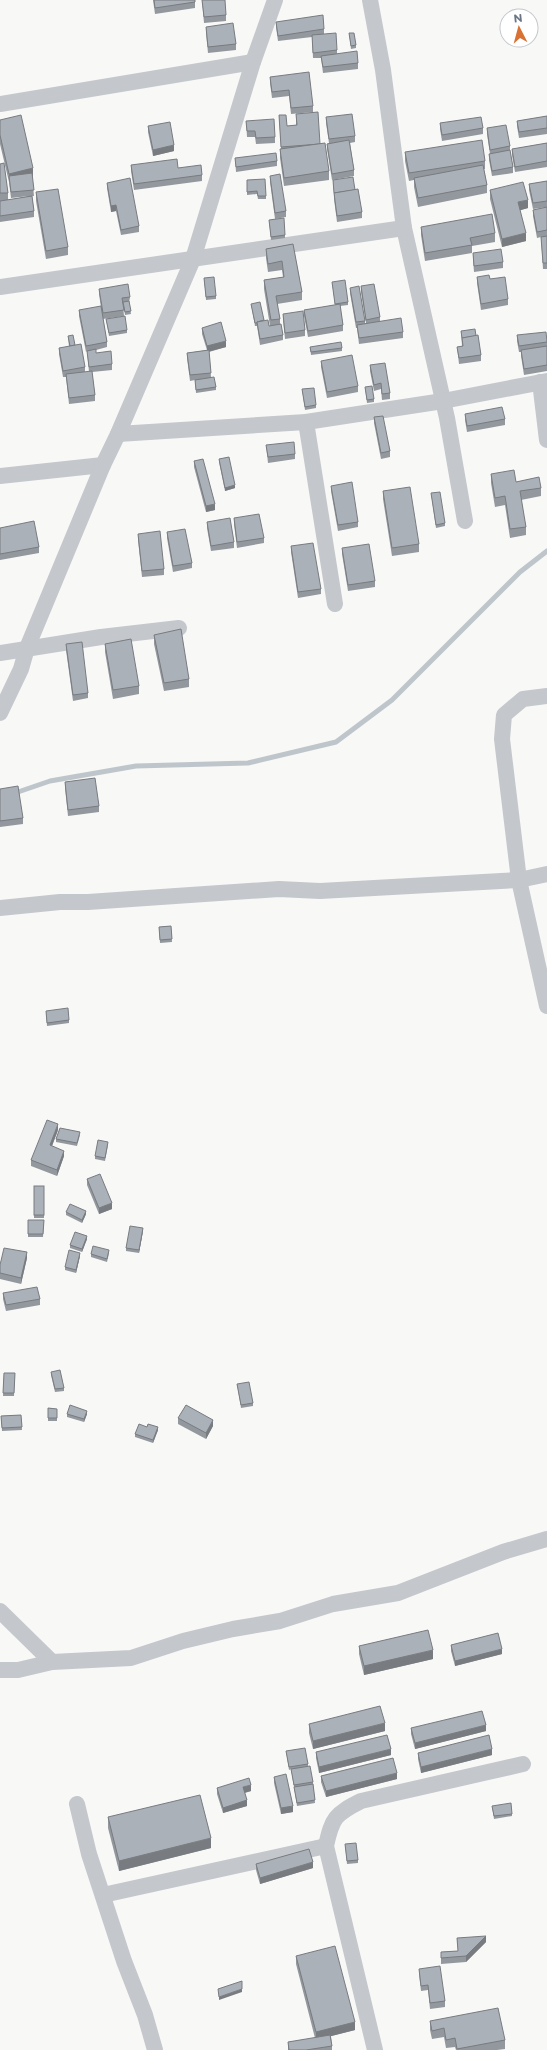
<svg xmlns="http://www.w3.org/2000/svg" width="547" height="2050" font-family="Montserrat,sans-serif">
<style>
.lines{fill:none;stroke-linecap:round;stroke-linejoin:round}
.stream{stroke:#bec6cc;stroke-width:5}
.minor{stroke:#c4c7cb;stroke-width:16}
.wall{fill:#93989e}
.shaded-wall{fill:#787c81}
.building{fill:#abb1b8;stroke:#787c81}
</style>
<rect width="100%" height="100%" fill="#f8f8f6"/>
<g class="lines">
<path class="stream" d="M0,795L18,792L50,781L136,766L248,763L336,742L392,700L520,572L547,551"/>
<g class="minor">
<path d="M370,0L383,70L404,228L447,418L465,521"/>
<path d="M0,104L253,62"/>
<path d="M0,287L404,228"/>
<path d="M540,382L547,440"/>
<path d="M306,422L335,604"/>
<path d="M118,434L306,422L443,401L547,381"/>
<path d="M0,476L103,465"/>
<path d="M0,653L101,637L179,628"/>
<path d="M547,696L523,699L504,715L502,739L519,880L547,1006"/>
<path d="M0,713L21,669L27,648L103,465L118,434L193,259L253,62L275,0"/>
<path d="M0,908L60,902H88L279,889L320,891L519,880L547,874"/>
<path d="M0,1611L52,1662"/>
<path d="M0,1670H18L52,1662L131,1658L183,1641L233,1629L280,1621L333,1604L398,1593L503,1552L547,1539"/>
<path d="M77,1804L89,1854L124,1961L145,2015L155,2050"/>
<path d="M103,1895L326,1846"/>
<path d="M375,2050L326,1846C332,1818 335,1814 361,1801L523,1764"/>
</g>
</g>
<g class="wall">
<path d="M153,0H195V8L155,14Z"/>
<path d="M202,0L226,15V21L204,23Z"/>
<path d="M276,22L324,29V34L337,50V54L358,63V69L323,73L321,58H313L312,37L278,41L276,27Z"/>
<path d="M206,27L236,44V50L208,53L206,33Z"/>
<path d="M349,33L356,45V48L351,49Z"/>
<path d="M270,77L313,106V112L291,114L289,96L272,98L270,83Z"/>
<path d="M296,114L320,144L329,171V180L284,186L280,158V149H281L279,115L287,126L296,125Z"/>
<path d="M547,116V134L519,138L517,126V121Z"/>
<path d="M326,117L355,136V142L350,143L354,170V176L332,180L327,149V144L329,143L326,123Z"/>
<path d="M0,120L33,176L32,177L34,196H32L34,211V217L0,222V164L8,193V200L29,196L11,198L9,182L0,144Z"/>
<path d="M246,121L275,137V143L256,144L255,137H247Z"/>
<path d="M440,123L483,128V134L442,141L440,129Z"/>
<path d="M148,126L174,151L153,156L148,132Z"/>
<path d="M487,128L510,146V152L513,167V173L492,176L489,160V154H490L487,134Z"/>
<path d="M547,143V167L515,172L512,155V149Z"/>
<path d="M405,152L485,161V169H484L487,185V193L418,207L414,187V180L409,181L405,161Z"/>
<path d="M235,158L277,161V166L236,172Z"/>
<path d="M131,165L178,168L202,175V181L134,190L131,171Z"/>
<path d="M270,176L286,211V217L275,219L270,182Z"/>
<path d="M247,180L266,196V199H258L257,194L247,195Z"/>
<path d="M333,180L355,190L362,212V218L337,222L334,199V193Z"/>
<path d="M547,181V207L533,209L529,190V184Z"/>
<path d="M107,183L139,226V232L121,235L116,211L111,212L107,188Z"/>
<path d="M490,190L528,208L520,210L526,241L502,247L490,199Z"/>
<path d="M36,192L68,247V255L46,259L36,201Z"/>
<path d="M547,207V269H543L541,237L537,238L533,216V210Z"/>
<path d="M269,220L285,235V238L271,240Z"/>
<path d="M421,227L495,233V242L472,246V253L425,261L421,235Z"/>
<path d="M293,244L302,292V300L277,304L280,319V324L283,335V340L260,345L257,326H255L251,304L264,320L269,326H270L264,289V280L283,277L282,270L268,272L266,258V249Z"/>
<path d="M473,253L503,262V268L474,272L473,259Z"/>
<path d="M477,277L490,279L508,299V305L481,310L477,283Z"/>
<path d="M204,278L216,296V299L206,300Z"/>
<path d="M332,282L348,302V305L340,306L343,325V331L308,337L304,316V310L335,305Z"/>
<path d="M361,286L380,317V321L403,332V338L359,344L357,328H356L350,293V288L365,321V323H366L361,292Z"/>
<path d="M99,289L130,297L129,303L131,314L125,315L123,304L124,316L103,319L107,342V347L96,350V353L112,364V370L92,372L95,395V401L69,404L66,377H63L59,354V348L69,347L68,336L75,345L85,367V372H89L87,351L86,352L79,316V310L102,314L99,294Z"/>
<path d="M283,314L305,330V336L285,339L283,320Z"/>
<path d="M106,319L127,330V333L109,336Z"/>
<path d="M202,328L226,347L209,352L211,377L216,387V390L196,393L195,380L190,381L187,358V353L207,350L202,334Z"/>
<path d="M461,331L476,336L481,355V361L459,364L457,347L462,346Z"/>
<path d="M517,335L547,341V371L524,375L521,356V352H519L517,341Z"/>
<path d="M310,347L342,348V351L311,355Z"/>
<path d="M321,361L358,386V392L327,398L321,367Z"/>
<path d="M370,365L390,393V399L382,400L381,389L374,391L370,371Z"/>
<path d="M365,387L374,399V402L367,403Z"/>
<path d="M302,389L316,405V408L305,410Z"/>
<path d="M465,414L505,419V425L467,432L465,420Z"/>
<path d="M374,417L390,451V457L381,459L374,423Z"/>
<path d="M266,445L295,454V459L268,463Z"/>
<path d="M219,459L235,488L225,491L219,462Z"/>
<path d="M194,461L215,510L206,512L194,467Z"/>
<path d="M491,474L516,482L541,488V496L521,500L526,527V535L510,538L505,505L495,507L491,483Z"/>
<path d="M331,486L358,522V527L338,531L331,491Z"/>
<path d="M383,491L419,544V552L392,556L383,499Z"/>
<path d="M431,493L445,523V526L436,528Z"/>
<path d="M234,518L264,538V543L237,548L234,524Z"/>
<path d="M207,522L234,542V548L211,551L207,528Z"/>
<path d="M0,528L39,547V553L0,560Z"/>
<path d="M167,532L192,563V568L173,572L167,538Z"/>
<path d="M138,534L164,569V575L142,577L138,540Z"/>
<path d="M291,546L321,589V594L298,598L291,552Z"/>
<path d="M342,548L375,581V587L348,591L342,554Z"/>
<path d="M154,635L189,679V687L164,691L154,644Z"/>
<path d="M66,644L88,693V698L73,701L66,650Z"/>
<path d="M105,644L139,686V694L113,699L105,652Z"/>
<path d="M65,782L99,806V812L68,816L65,788Z"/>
<path d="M0,789L23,818V824L0,827Z"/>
<path d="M171,926L172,942L160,943L159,927Z"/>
<path d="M46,1011L69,1020V1023L47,1026Z"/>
<path d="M58,1130L52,1146L64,1156L57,1176L31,1166V1160Z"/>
<path d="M80,1135L77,1146L56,1142V1139Z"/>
<path d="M108,1145L105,1161L95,1159V1156Z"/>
<path d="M87,1179L112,1209L99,1214L87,1185Z"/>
<rect x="34" y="1186" width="10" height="32"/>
<path d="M66,1212L86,1214L82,1223L66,1215Z"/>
<path d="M28,1220H44L43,1237H28Z"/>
<path d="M143,1231L139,1253L126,1251V1248Z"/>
<path d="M87,1239L82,1252L70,1248V1245Z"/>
<path d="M109,1253L107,1262L91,1257V1254Z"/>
<path d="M80,1256L76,1273L65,1270V1267Z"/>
<path d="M27,1258L21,1284L0,1279V1265Z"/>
<path d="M3,1293L40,1299V1305L6,1311L3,1299Z"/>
<path d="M51,1372L64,1388V1391L55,1392L51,1375Z"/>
<path d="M4,1373H15L14,1396H3Z"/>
<path d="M237,1384L253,1403V1406L241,1408Z"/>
<path d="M48,1408L57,1409V1421H48Z"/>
<path d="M67,1414H87L84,1422L67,1417Z"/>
<path d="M21,1415L22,1430L2,1431L1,1416Z"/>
<path d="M178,1418L213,1426L206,1439L178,1424Z"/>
<path d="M158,1430L153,1443L135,1437V1434Z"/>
<path d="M451,1645L502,1654L455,1666L451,1651Z"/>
<path d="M359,1646L433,1659L364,1675L359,1654Z"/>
<path d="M309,1724L385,1731L313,1749L309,1733Z"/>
<path d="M411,1728L486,1731L415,1749L411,1734Z"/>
<path d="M286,1751L308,1764V1767L313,1782L315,1803L297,1806L291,1769L289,1770Z"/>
<path d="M316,1752L391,1755L319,1773L316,1758Z"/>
<path d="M418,1753L492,1755L421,1773L418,1759Z"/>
<path d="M321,1776L397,1779L326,1797L321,1782Z"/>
<path d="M274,1777L293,1812L281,1814L274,1783Z"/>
<path d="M217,1788L251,1791L245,1793L247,1806L223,1813L217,1794Z"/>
<path d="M492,1806L512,1814V1816L494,1819Z"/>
<path d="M108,1817L211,1848L119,1871L108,1828Z"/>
<path d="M345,1844L358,1860V1863L347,1864Z"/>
<path d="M256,1864L313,1868L260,1884L256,1870Z"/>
<path d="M457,1938L486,1942L466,1962L441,1964V1952L458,1951Z"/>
<path d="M296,1956L355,2030L331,2036L332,2046V2050H288V2042L315,2038L296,1964Z"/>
<path d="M419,1969L445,2001V2007L430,2009L428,1990L421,1991L419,1974Z"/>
<path d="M430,2021L505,2040V2049L497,2050H456L455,2047L446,2048L444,2037L432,2039L430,2030Z"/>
</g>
<g class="shaded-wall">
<path d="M174,145V151L153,156V150Z"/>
<path d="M33,168V176L10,182L9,174Z"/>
<path d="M528,200V208L518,211V202Z"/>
<path d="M116,205V211L111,212V206Z"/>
<path d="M526,233V241L502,247V239Z"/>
<path d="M226,341V347L207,352V346Z"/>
<path d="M235,485V488L225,491V488Z"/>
<path d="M215,504V510L206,512V506Z"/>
<path d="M58,1124V1130L50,1151V1145Z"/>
<path d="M64,1151V1156L57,1176V1170Z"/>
<path d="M112,1203V1209L99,1214V1208Z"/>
<path d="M86,1211V1214L82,1223V1220Z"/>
<path d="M143,1228V1231L139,1253V1250Z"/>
<path d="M87,1236V1239L82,1252V1249Z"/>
<path d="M27,1252V1258L21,1284V1278Z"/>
<path d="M80,1253V1256L76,1273V1270Z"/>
<path d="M87,1411V1414L84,1422V1419Z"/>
<path d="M213,1420V1426L206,1439V1433Z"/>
<path d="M158,1427V1430L153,1443V1440Z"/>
<path d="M502,1649V1654L455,1666V1661Z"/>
<path d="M433,1650V1659L364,1675V1666Z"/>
<path d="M385,1723V1731L313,1749V1741Z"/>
<path d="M486,1725V1731L415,1749V1743Z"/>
<path d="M391,1749V1755L319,1773V1767Z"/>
<path d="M492,1749V1755L421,1773V1767Z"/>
<path d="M397,1773V1779L326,1797V1791Z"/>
<path d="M251,1785V1791L243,1793V1787Z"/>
<path d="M247,1800V1806L223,1813V1808Z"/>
<path d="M293,1806V1812L281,1814V1808Z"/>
<path d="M211,1838V1848L119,1871V1861Z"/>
<path d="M313,1862V1868L260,1884V1878Z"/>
<path d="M486,1936V1942L466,1962V1956Z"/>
<path d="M242,1989V1992L219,2000V1997Z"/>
<path d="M355,2022V2030L316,2040V2032Z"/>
</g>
<g class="building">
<path d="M154,0H195V2L155,8Z"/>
<path d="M202,0H225L226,15L204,17Z"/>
<path d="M323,15L324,29L278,36L276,22Z"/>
<path d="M233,23L236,44L208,47L206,27Z"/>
<path d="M336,33L337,50L313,53L312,35Z"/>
<path d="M349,33H354L356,45L351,46Z"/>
<path d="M357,51L358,63L323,67L321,56Z"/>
<path d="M309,72L313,106L291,108L289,90L272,92L270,77Z"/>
<path d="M318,112L320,144L281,147L279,115H286L287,126L297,125L296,114Z"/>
<path d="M352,114L355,136L329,139L326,117Z"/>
<path d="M21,115L33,168L9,174L0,135V120Z"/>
<path d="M547,116V128L519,132L517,121Z"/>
<path d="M481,117L483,128L442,135L440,123Z"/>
<path d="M274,119L275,137L256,138L255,131H247L246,121Z"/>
<path d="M170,122L174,145L153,150L148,126Z"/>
<path d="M506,125L510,146L490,150L487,128Z"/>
<path d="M349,140L354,170L332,174L327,144Z"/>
<path d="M482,140L485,161L409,173L405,152Z"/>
<path d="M325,143L329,171L284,178L280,149Z"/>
<path d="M547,143V161L515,167L512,149Z"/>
<path d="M510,150L513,167L492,171L489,154Z"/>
<path d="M276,153L277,161L236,167L235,158Z"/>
<path d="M177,159L178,168L201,165L202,175L134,184L131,165Z"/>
<path d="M4,163L8,193H0V164Z"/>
<path d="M483,165L487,185L418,198L414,178Z"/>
<path d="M32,173L34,190L11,192L9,176Z"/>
<path d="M280,174L286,211L275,213L270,176Z"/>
<path d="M353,177L355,190L334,193L333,180Z"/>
<path d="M130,178L139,226L121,230L116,205L111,206L107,183Z"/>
<path d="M265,179L266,196H258L257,191L247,192V180Z"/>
<path d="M547,181V201L533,203L529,184Z"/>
<path d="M523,182L528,200L518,202L526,233L502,239L490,190Z"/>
<path d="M58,189L68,247L46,251L36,192Z"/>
<path d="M358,189L362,212L337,216L334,193Z"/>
<path d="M32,196L34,211L0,216V201Z"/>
<path d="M547,207V230L537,232L533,210Z"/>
<path d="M492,214L495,233L470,238L472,245L425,253L421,227Z"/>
<path d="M284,218L285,235L271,237L269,220Z"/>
<path d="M547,236V263H543L541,237Z"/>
<path d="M293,244L302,292L276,296L280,319L271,320L264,280L284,277L282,261L268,264L266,249Z"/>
<path d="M501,249L503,262L474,266L473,253Z"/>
<path d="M489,275L490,279L505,277L508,299L481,304L477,277Z"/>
<path d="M214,277L216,296L206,297L204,278Z"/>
<path d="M345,280L348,302L335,304L332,282Z"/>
<path d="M128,284L130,297L122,298L124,310L103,313L99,289Z"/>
<path d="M374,284L380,317L366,320L361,286Z"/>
<path d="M359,286L365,321L356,322L350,288Z"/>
<path d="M129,301L131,311L125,312L123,302Z"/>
<path d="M260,302L264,320L257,322V323H255L251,304Z"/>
<path d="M340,304L343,325L308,331L304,310Z"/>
<path d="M101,306L107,342L86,346L79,310Z"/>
<path d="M303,311L305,330L285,333L283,314Z"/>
<path d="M125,316L127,330L109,333L106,319Z"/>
<path d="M401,318L403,332L359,338L357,325Z"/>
<path d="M268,320L269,326L281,324L283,335L260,339L257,322Z"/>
<path d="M221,322L226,341L207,346L202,328Z"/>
<path d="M475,329L476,336L462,338L461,331Z"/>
<path d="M546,332L547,342L519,346L517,335Z"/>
<path d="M73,335L75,345L70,346L68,336Z"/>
<path d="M478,335L481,355L459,358L457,347L463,346L462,338Z"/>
<path d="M341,342L342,348L311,352L310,347Z"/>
<path d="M81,344L85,367L63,371L59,348Z"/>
<path d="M547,346V365L524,369L521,350Z"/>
<path d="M96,349V353L111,351L112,364L89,367L87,351Z"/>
<path d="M209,350L211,373L190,375L187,353Z"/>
<path d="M352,355L358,386L327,392L321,361Z"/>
<path d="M385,363L390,393L382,394L381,383L374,385L370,365Z"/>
<path d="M92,371L95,395L69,398L66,374Z"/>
<path d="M214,377L216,387L196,390L195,380Z"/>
<path d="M372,386L374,399L367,400L365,387Z"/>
<path d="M314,388L316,405L305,407L302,389Z"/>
<path d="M502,407L505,419L467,426L465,414Z"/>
<path d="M383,416L390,451L381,453L374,417Z"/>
<path d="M294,442L295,454L268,457L266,445Z"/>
<path d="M229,457L235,485L225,488L219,459Z"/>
<path d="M203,459L215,504L206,506L194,461Z"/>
<path d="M514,470L516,482L539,477L541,488L520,491L526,527L510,529L505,496L495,498L491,474Z"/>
<path d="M352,482L358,522L338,525L331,486Z"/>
<path d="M410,487L419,544L392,548L383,491Z"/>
<path d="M440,492L445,523L436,525L431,493Z"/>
<path d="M259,514L264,538L237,542L234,518Z"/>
<path d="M230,518L234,542L211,546L207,522Z"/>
<path d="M34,521L39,547L0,554V528Z"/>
<path d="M185,529L192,563L173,566L167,532Z"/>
<path d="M160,531L164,569L142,571L138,534Z"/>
<path d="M313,543L321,589L298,592L291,546Z"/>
<path d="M369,544L375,581L348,585L342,548Z"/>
<path d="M181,629L189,679L164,683L154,635Z"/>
<path d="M131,639L139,686L113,690L105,644Z"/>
<path d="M82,642L88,693L73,695L66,644Z"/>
<path d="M95,778L99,806L68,810L65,782Z"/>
<path d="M18,786L23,818L0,821V789Z"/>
<path d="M171,926L172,939L160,940L159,927Z"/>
<path d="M68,1008L69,1020L47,1023L46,1011Z"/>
<path d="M47,1120L58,1124L50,1145L64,1151L57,1170L31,1160Z"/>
<path d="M60,1128L80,1132L77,1143L56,1139Z"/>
<path d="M98,1140L108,1142L105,1158L95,1156Z"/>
<path d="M100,1174L112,1203L99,1208L87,1179Z"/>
<rect x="34" y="1186" width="10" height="29"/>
<path d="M70,1204L86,1211L82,1220L66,1212Z"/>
<path d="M28,1220H44L43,1234H28Z"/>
<path d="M130,1226L143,1228L139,1250L126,1248Z"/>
<path d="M75,1232L87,1236L82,1249L70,1245Z"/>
<path d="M93,1246L109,1250L107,1259L91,1254Z"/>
<path d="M4,1248L27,1252L21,1278L0,1273V1265Z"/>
<path d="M69,1250L80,1253L76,1270L65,1267Z"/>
<path d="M37,1287L40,1299L6,1305L3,1293Z"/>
<path d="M60,1370L64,1388L55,1389L51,1372Z"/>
<path d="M4,1373H15L14,1393H3Z"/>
<path d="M249,1382L253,1403L241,1405L237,1384Z"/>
<path d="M70,1405L87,1411L84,1419L67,1414Z"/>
<path d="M186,1405L213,1420L206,1433L178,1418Z"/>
<path d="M48,1408L57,1409V1418H48Z"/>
<path d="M21,1415L22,1427L2,1428L1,1416Z"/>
<path d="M139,1424L147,1427L148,1424L158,1427L153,1440L135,1434Z"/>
<path d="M428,1630L433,1650L364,1666L359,1646Z"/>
<path d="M498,1633L502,1649L455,1661L451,1645Z"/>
<path d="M380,1706L385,1723L313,1741L309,1724Z"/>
<path d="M482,1711L486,1725L415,1743L411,1728Z"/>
<path d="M387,1735L391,1749L319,1767L316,1752Z"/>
<path d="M489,1735L492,1749L421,1767L418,1753Z"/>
<path d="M305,1748L308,1764L289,1767L286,1751Z"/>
<path d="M393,1758L397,1773L326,1791L321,1776Z"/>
<path d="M310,1766L313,1782L294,1785L291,1769Z"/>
<path d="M286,1774L293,1806L281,1808L274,1777Z"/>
<path d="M249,1778L251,1785L243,1787L247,1800L223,1808L217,1788Z"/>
<path d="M313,1784L315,1800L297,1803L294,1787Z"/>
<path d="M200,1795L211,1838L119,1861L108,1817Z"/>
<path d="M511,1803L512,1814L494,1816L492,1806Z"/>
<path d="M356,1843L358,1860L347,1861L345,1844Z"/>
<path d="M309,1849L313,1862L260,1878L256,1864Z"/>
<path d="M486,1936L466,1956L441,1958V1952L458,1951L457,1938Z"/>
<path d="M335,1946L355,2022L316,2032L296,1956Z"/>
<path d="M440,1966L445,2001L430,2003L428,1985L421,1986L419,1969Z"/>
<path d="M242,1981V1989L219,1997L218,1989Z"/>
<path d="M498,2008L505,2040L457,2049L455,2038L446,2040L444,2028L432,2031L430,2021Z"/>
<path d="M330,2035L332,2046L306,2050H289L288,2042Z"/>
</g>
<g transform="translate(519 28) rotate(354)"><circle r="19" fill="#ffffff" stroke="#c3c8ce"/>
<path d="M0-3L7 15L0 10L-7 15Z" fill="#da7134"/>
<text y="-6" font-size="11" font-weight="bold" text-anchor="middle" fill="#697585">N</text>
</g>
</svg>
